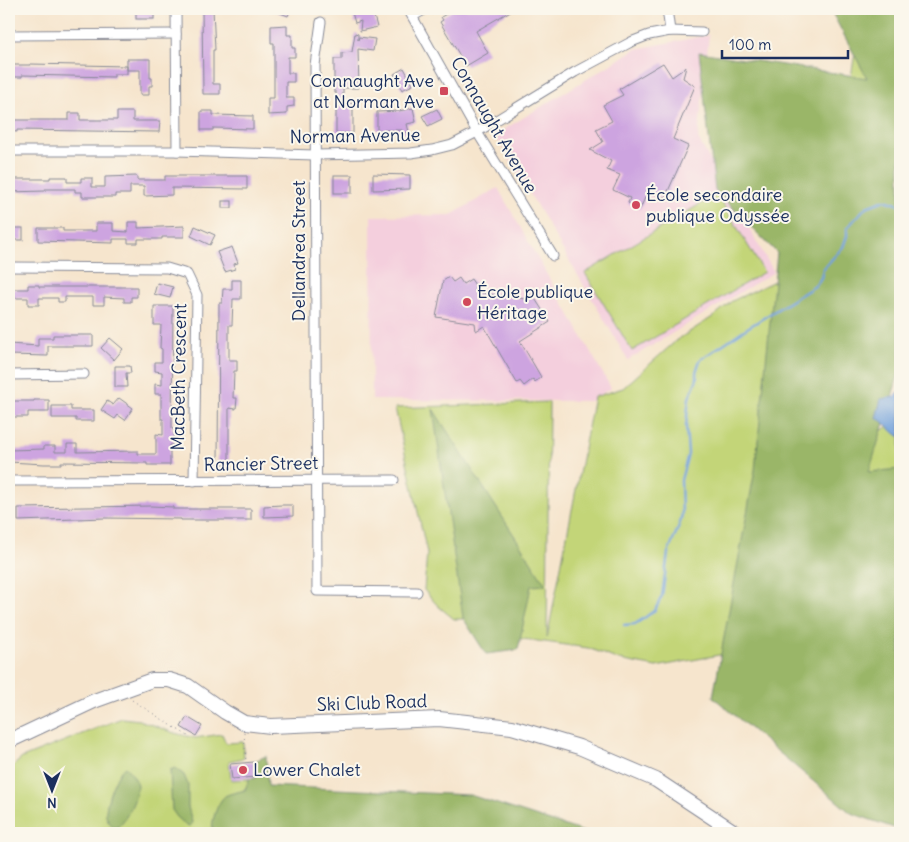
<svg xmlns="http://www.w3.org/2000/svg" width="909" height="842" font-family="Delius,sans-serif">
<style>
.built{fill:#f4cfdd}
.green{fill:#c3d578;stroke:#6f826b}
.forest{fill:#9ab668;stroke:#5a7263}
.water{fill:#72a1db;stroke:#46689c}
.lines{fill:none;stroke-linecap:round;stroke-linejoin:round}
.stream{stroke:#72a1db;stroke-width:2.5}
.building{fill:#cda4e0}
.street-casing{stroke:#888a96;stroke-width:11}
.secondary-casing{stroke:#888a96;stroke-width:16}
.path{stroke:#888a96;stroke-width:1;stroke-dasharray:1 4;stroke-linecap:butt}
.street{stroke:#fff;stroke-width:9}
.secondary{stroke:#fff;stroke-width:14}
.poi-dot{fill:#d1495b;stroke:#fbf7ec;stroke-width:2}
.labels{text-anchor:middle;stroke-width:4;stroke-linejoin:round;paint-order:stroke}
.poi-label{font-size:18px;fill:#1b2f5e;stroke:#fbf7ec;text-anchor:start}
.street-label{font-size:18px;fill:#1b2f5e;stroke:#fbf7ec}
</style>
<rect width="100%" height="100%" fill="#fbf7ec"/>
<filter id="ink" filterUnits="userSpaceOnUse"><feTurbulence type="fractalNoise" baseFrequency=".02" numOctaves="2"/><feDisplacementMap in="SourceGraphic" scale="10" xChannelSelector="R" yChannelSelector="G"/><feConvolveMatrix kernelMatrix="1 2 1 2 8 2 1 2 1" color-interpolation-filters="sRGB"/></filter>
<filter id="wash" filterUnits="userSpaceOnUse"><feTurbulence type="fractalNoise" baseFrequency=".0096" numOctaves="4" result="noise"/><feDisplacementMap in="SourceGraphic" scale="20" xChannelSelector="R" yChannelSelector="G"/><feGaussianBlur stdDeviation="1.12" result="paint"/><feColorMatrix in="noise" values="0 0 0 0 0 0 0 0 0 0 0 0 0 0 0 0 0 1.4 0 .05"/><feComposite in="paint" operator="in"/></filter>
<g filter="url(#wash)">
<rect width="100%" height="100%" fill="#f6e5cd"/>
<g class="built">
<path d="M709,35L698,139L774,272L628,360L495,135L636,49Z"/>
<path d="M498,188L611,388L590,401L372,400L371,216L451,215Z"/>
</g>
<g class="green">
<path d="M860,22L900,47L879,433L900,416V588L750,657L719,655L656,667L619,660L588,648L523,639L483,626L470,619H454L438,606L424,590L427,553L395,408L549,402L547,638L594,397L623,388L677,340L714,316L732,301L787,275L845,114Z"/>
<path d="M717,194L764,272L632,351L585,273Z"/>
<path d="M122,718L139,720L174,733L195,738L222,734L226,743L243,742L244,758L229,761L231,780L249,779L247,786L211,830L213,833H9V785L14,776L11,768L22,758Z"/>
</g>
<g class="forest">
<path d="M830,9H900V370L869,472L900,469V830L851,813L713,697L755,470L777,253L715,190L699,52L867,78Z"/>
<path d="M433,409L546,585L531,586L518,650L486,654L463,618Z"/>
<path d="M266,756L268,786L470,795L587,833H213C210,825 217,802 225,796C230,793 239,792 245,790L249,779L256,778L255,761Z"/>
<path d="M125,767C131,772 137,779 137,787C137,798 125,824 115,828C109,824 105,817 106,811C107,799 115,774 125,767Z"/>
<path d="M175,768L184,775L188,785V807L192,822L190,826L186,825L177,817L172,810L170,770Z"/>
</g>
<path class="water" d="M900,390V437C890,431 886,422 876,418L881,399L894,397Z"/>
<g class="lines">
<path class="stream" d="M624,625L635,624L643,619L655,610L662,596L668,553L680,523L682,514L681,480L688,454L686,426L689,398L697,379L696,372L700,360L744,330L815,286L821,278L823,269L843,247L847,236V228L866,207L885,200L900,205"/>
</g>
<g id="blocks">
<g class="building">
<rect x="136" y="9" width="18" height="10"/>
<path d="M202,9H213L215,50H213V84H220V94H203Z"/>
<path d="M270,9H291L288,16Z"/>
<path d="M351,9H372L377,27L360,31L361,21L355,23Z"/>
<path d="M455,9H514L476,31L488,53L466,66L440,22L443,20L441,17Z"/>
<path d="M287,25V35H292V48H295V57H288V73H294V82H286V98H294V106L287,107V114L268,115V98H274V43H271V26Z"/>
<path d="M355,33L358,34V40L359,37L375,39L373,51L358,49L359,88H343V103H353V133H336V92H334V59H342V53L352,52Z"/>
<path d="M127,59H150V78H152V86H149V95H140V70H127Z"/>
<path d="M663,63L672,77L686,67L683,78L695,86L673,139L688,146L665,198L648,191L640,209L628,203L630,198L613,190L620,175L607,170L611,161L590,150L603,142L596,129L612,121L603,105L623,95L619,89Z"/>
<path d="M30,64L127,66V74H114V77L22,75V77H9V65H30Z"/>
<path d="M404,68L413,85L402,90L394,74Z"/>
<path d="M413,108L416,122L407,124L409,132L402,133V130H377V112L399,111Z"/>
<path d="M437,109L442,119L428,126L422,116Z"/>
<path d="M201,111H213V115L253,116V129L213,128V130H201Z"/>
<path d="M117,112H133V121H160L159,132L17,130V132L9,131V120H69V113H80V120H117Z"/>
<path d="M373,174L410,175V189L373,190Z"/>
<rect x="334" y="175" width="18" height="18"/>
<path d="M137,176V180H165V176H247V189L172,188V195L144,196V186H130V194H115V197H82V192H75V189H45V191L9,192V179H50V177H67V182H81V178H92V187H105V177Z"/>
<rect x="222" y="201" width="10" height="7"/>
<path d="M128,222H138V228L184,226V237H162V239H138V243H128V239H113V243L38,241V228H63V231H96V223H113V231L128,232Z"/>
<path d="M195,226L215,235L210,245L191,236Z"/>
<rect x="9" y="228" width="14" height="12"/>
<path d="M232,247L238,263L234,264L235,269L225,272L217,252Z"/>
<path d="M449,277L453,282L459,278L463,284L471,279L475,285V292L525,299L532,294L550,322L520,341L541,377L535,382L533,379L524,386L520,381L517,383L484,326L476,331L475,323L436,317L443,281Z"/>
<path d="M232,280H241V299H233L232,325H229V360H237V371H234L233,398H237L236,409L229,408V464H218L219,303H222L223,289H232Z"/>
<path d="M157,283L173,287L170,298L154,294Z"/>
<path d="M28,285H39V287H137V297H131V302H124V298L104,297V305H93V297H65V302H58V298H39V305H28V298H9V289H28Z"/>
<path d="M154,306H173L172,429H174V445H170V465H147V463L61,462V464H44L9,462V450L44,449V446H55V452H67V444H77V452L138,451V454H156V434L163,435V419H161V394H155V384L162,385V372L155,371V362H162V349L160,348L161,325H154Z"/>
<path d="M53,335H93V346H48V356L9,355V344L38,346V338H53Z"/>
<path d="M110,338L123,349L114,360L101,348Z"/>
<path d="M115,366H130L131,373H126L127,387H115Z"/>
<path d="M119,398L133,408L125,420L118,415L115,419L101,410L107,401L113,405Z"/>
<path d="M34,400H49V412H28V417H12V401H34Z"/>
<path d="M52,406H71V410H94V421H76V418H52Z"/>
<path d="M282,505H293V516L264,517V506Z"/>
<path d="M151,506L173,507V509H251V520H181V519L105,518L18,521V508Z"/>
<path d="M187,717L202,726L196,736L181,727Z"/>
<path d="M254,762L255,777L232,779L230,764Z"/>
</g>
</g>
</g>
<g filter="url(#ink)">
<use href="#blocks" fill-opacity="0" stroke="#888a96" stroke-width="1"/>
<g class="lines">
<g class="street-casing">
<g id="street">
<path d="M176,9L177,151"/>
<path d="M408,9L477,132L553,256"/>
<path d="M667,9L670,31"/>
<path d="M413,16L426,9"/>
<path d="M321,22L315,65L317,591L417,592"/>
<path d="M9,35L176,34"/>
<path d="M9,151H177L315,155L411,153L432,150L452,145L477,132L575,72L631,42L649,35L670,31L702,32"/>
<path d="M9,267L167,268L187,274L197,295L194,481"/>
<path d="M9,375L84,374"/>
<path d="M9,481L394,480"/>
</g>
</g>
<g class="secondary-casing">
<path id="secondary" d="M9,741L94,701L152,680H169L188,686L225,712L244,723L271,726L439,719L512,727L579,747L656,780L736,833"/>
</g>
<g class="path">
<path d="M132,700L188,736"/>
<path d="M244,733L246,763"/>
</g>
<use href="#street" class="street"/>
<use href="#secondary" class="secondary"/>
</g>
</g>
<g class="poi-dot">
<rect x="439" y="86" width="10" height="10" rx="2.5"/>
<circle cx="636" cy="205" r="5"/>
<circle cx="467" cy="302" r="5"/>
<circle cx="243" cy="770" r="5"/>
</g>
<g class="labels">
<g class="poi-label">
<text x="434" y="87" text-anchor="end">Connaught Ave<tspan x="434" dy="21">at Norman Ave</tspan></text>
<text x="646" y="201">École secondaire<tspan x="646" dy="21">publique Odyssée</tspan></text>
<text x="477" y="298">École publique<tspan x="477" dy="21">Héritage</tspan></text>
<text x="253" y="776">Lower Chalet</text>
</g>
<g class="street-label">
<text transform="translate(494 125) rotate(60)" y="6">Connaught Avenue</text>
<text transform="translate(355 136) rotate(-1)" y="6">Norman Avenue</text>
<text transform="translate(299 251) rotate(-90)" y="6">Dellandrea Street</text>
<text transform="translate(179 377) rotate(-89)" y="6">MacBeth Crescent</text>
<text transform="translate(261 464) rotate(-1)" y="6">Rancier Street</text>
<text transform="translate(372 703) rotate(-2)" y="6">Ski Club Road</text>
</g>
</g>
<rect width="909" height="842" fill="none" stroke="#fbf7ec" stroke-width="30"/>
<g transform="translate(52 790) rotate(180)" stroke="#fbf7ec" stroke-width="4" paint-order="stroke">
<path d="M0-4L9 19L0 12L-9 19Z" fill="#1b2f5e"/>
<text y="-8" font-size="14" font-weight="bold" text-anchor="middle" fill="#1b2f5e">N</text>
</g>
<path d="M722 50v8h126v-8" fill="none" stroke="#1b2f5e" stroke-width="2.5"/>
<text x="729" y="50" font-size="15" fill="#1b2f5e" stroke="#fbf7ec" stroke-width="4" paint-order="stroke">100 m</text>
</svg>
